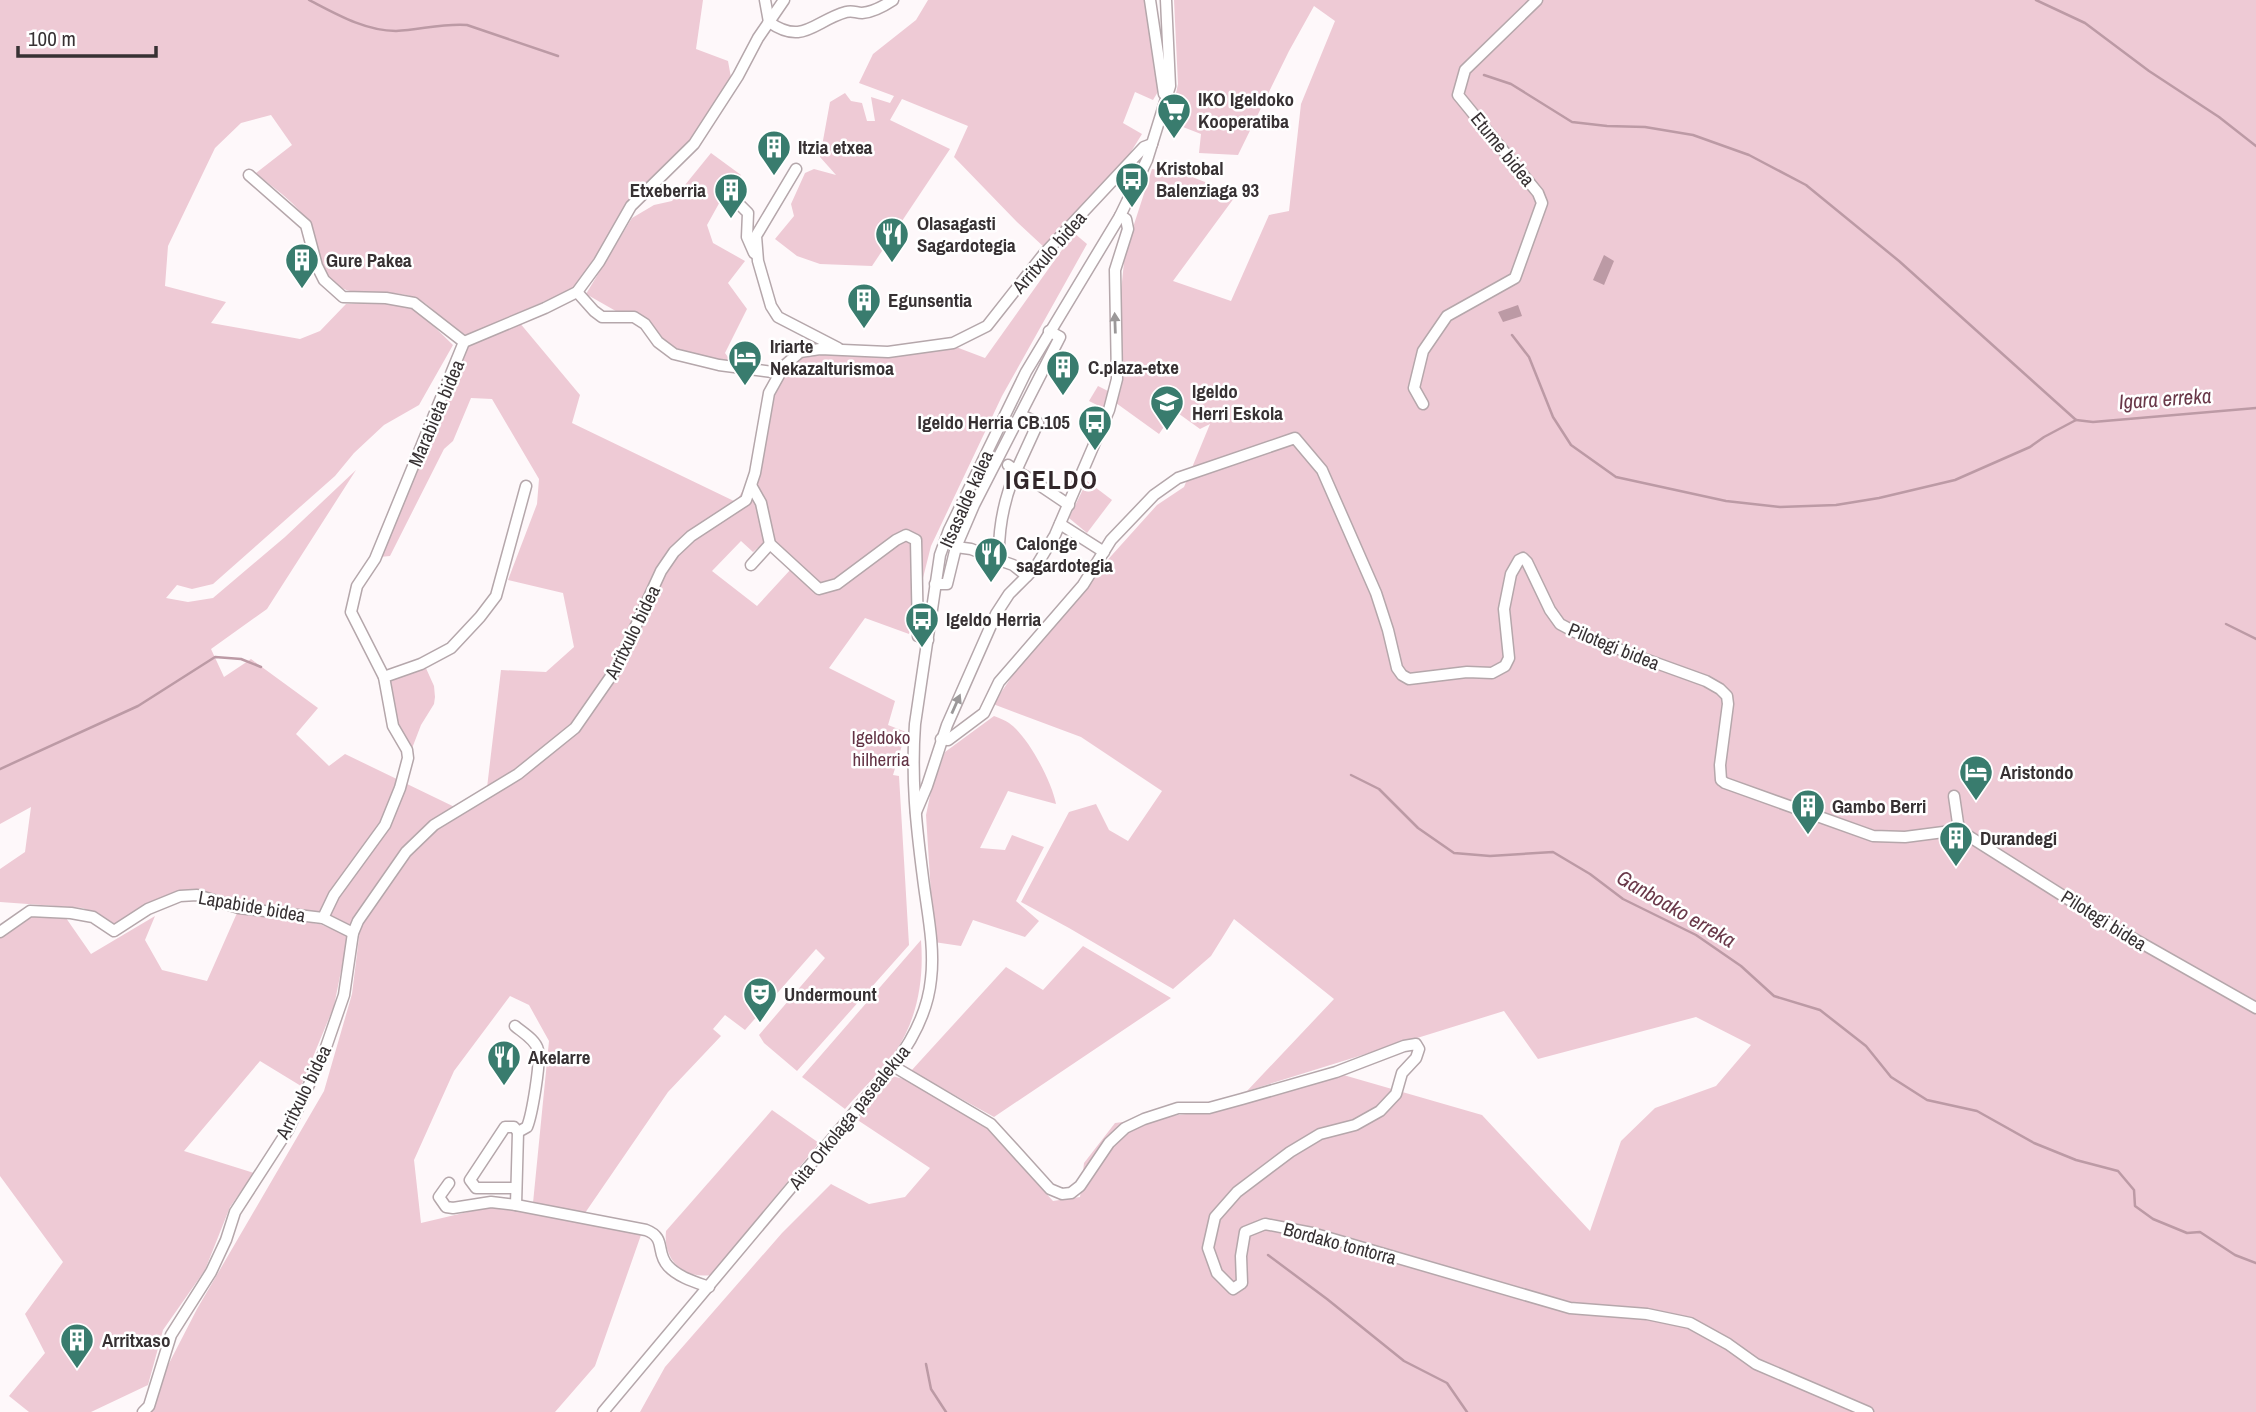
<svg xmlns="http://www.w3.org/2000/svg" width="2256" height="1412" font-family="'Archivo Narrow',sans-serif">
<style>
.green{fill:#eecad5;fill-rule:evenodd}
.water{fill:#bc9aa5}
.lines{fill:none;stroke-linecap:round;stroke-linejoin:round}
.stream{stroke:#bc9aa5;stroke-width:2.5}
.minor-casing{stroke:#b5a7ab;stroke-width:13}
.minor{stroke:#fff;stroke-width:10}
.oneway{fill:#9b9899}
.labels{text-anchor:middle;stroke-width:5;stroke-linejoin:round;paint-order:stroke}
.poi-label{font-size:19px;font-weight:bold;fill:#373133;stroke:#fff;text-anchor:start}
.street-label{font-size:19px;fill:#373133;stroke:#fff}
.park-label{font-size:19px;fill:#633345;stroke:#fff}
.water-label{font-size:21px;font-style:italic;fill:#693849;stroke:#fff}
.district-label{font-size:26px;font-weight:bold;letter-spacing:2px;fill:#32272a;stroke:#fff}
</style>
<rect width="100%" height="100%" fill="#fef8fa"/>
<g class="green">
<path d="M0,0H703L696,49L728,61L732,83L693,142L629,204L575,288L467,335C445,327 431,303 414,297C383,287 351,304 328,277C315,263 318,242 310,226C299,204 274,189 256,173L292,145L271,115L241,123L215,148L168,246L165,286L226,302L211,323L300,339L320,331L346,304L386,302L415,308L453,345L419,405L384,425L354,453L335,476L213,584L192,589L177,585L166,598L188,602L213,598L285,537L356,470L267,609L211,649L224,677L251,659L318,708L296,734L329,766L345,754L465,812L486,796L501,670L546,672L574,647L563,593L508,580L537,504L539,479L492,399L471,398L453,441L444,449L390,556L380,557L468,345L519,322L580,395L572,423L736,502L762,458L773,394L787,370L802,358L821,355L892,356L956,347L985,358L1074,233L1087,244L1002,396L931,546L909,634L865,618L829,668L895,701L888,725L906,732L893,775L899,776L909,945L797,1071L764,1043L759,1035L825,958L816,949L745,1030L725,1015L713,1029L721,1036L668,1092L585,1213L533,1203L549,1041L529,1005L510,996L454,1071L414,1160L421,1223L493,1206L641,1235L595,1366L555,1412H142L146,1408L197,1309L324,1091L352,994L360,929L319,912L240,902L191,889L145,906L115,924L83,908L0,902V869L25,852L31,807L0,824ZM741,541L753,552L765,542L791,569L757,606L712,571Z"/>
<path d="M928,0H1145L1159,90L1153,100L1135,92L1123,123L1142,134L1124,163L1045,248L1017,222L954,157L968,126L902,99L890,120L950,149L872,266L820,264L797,256L775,239L794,216L791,204L805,173L814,169L836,175L820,157L830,102L845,93L851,101L862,103L867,121H875L871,97L890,103L894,96L859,83L873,54L916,20Z"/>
<path d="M1174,0H2256V1412H640L665,1367L782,1233L831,1184L869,1204L905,1197L930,1168L856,1119L892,1076L915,1082L986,1127L1053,1201L1080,1197L1084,1163L1115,1123L1210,1111L1340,1074L1482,1115L1590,1231L1621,1141L1655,1108L1716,1086L1751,1045L1696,1017L1538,1059L1504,1011L1247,1091L1334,999L1234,919L1211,956L1173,989L1069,928L1021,902L1069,812L1096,804L1109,830L1128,841L1162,791L1081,737L993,704L1015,672L1103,565L1157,505L1184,487L1210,424L1200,429L1175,411L1159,434L1116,403L1121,388L1123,374L1118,322L1125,252L1152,169L1176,171L1237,194L1173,281L1231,301L1269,215L1289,211L1301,104L1335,21L1314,6L1289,51L1238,155L1199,153L1201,134L1170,122L1178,84Z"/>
<path d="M711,153L741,175L730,200L722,198L707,225L713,243L745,261L728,283L747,309L725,353L733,364L680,353L662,342L641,314H621L586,294L632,218L654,205L672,201Z"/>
<path d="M1098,386L1110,392L1103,408L1089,401Z"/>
<path d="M1087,481L1112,500L1087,533L1069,518Z"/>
<path d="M425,666L434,686L435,697L434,704L421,725L411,751L396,723L389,680Z"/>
<path d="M994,716C999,718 1005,720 1009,723C1028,736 1052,782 1056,804L1008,791L980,848L1005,850L1012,835L1044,847L1016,901L1039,921L1025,937L973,920L961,946L934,942L926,815L931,791L945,752Z"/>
<path d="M237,913L320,924L348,936L334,1006L301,1086L260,1061L184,1151L254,1173L230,1207L205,1270L163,1330L148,1385L91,1412H29L9,1396L45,1353L25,1314L63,1262L0,1176V926L32,915L66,918L91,954L155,916L145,940L162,970L207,981Z"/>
<path d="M921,940C924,979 918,1017 896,1051C881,1072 861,1090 845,1109L802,1077Z"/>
<path d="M1083,946L1171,998L994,1117L911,1071L1006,967L1043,990Z"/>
<path d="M772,1110L819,1143L712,1275C683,1279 663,1261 666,1231Z"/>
</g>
<g class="water">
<path d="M1604,255L1614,261L1604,285L1593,280Z"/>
<path d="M1518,305L1522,316L1503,322L1498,312Z"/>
</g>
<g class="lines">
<g class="stream">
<path d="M309,0C336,14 365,31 396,31C420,30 443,23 467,25L558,56"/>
<path d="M2036,0L2085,23L2149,71L2219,117L2256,146"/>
<path d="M1484,75L1511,84L1572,122L1607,126L1645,127L1693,135L1749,155L1806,185L1899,261L2076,420"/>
<path d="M1512,335L1529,357L1553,417L1571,445L1616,477L1726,501L1780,507L1836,505L1879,498L1955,480L2030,447L2044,437L2076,420"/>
<path d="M2076,420L2093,422L2256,408"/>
<path d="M2226,624L2256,639"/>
<path d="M0,769L138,706L215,657L241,659L261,667"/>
<path d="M1351,775L1379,789L1418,828L1454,853L1490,856L1553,852L1590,874L1623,899L1696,935L1741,966L1774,996L1820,1010L1866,1046L1891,1077L1927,1100L1977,1111L2034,1143L2076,1160L2118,1171L2134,1190L2135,1206L2153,1219L2187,1233L2200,1232L2235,1255L2256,1263"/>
<path d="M1268,1255L1327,1299L1404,1361L1447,1383L1467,1412"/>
<path d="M926,1364L931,1389L946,1412"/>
</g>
<g class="minor-casing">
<g id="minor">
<path d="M765,0L769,22C803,46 814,21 846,12C853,10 856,13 862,13C873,12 884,6 893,0"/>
<path d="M1150,0L1164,94"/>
<path d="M796,169L756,236L758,261L771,306L778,317L838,348"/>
<path d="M249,175L306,225L317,266L324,280L343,297L386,298L414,303L464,342"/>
<path d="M737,202L748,213L747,237L754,253"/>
<path d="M577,292L594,311L602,317H634L645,324L658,342L674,354L719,365L780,373"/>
<path d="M1423,404L1414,388L1423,351L1447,316L1515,278L1542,203L1538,193L1458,95L1465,70L1537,0"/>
<path d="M1008,465L1016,471L1038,423L1021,415"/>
<path d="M752,487L761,503L770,544L819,589L837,584L896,540L906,535L916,540L918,636L928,640"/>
<path d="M1060,524L1104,552"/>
<path d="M956,547L971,549L999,560"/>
<path d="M751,565L770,544"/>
<path d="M1027,576L1013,565L999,560C998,529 1004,499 1016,471L1032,480L1069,505"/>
<path d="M935,584H947L956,547L974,505L1060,337L1049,331"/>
<path d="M384,677L421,664L451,648L480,617L496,596L526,486"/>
<path d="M941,739L948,740L984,713L999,682L1083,585L1111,540L1154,495L1178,478L1295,438L1322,470L1376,593L1388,630L1397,668L1402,675L1409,679L1467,672L1492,673L1505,666L1509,658L1504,609L1511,574L1519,560L1523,558L1527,562L1550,610L1560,624L1575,632L1634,655L1706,681L1720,689L1727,696L1728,704L1720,765L1721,780L1725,783L1873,836L1905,837L1959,830L2106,923L2256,1008"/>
<path d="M1954,796L1959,830"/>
<path d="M916,812L927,786L947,725L996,614L1009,594L1035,568L1055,535L1109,410L1117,379L1115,270L1128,229L1126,219L1120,216"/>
<path d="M323,918L334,895L385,825L400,788L408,758L407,750L393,726L384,677L351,612L357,586L375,559L464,342L545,308L577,292L599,262L631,206L694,144L738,76L758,38L784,0"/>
<path d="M0,932L30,911L71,913L93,917L114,931L148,909L180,896L197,895L239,908L323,918L353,933"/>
<path d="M515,1026C522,1032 536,1040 538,1050C541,1062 532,1115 527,1127L518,1132L516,1205"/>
<path d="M893,1066L991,1124L1050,1189L1062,1194L1071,1193L1080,1186L1109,1143L1125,1128L1144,1119L1178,1108H1209L1242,1099L1336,1072L1404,1046L1416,1044L1419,1049L1416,1058L1402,1073L1396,1094L1380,1111L1355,1125L1320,1134L1290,1152L1237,1192L1215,1217L1208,1248L1217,1273L1233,1289L1242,1283L1241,1256L1245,1232L1265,1224L1312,1233L1570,1308L1647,1314L1690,1323L1728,1344L1756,1364L1868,1412"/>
<path d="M449,1183L439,1197L446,1207L453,1208L491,1202L516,1205L646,1230C667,1238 655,1252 668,1266C678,1277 695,1282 709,1287"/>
<path d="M516,1188H476L470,1180L505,1127H514L518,1132"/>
<path d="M143,1412L149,1406L171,1335L211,1272L226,1240L235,1212L288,1130L325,1050L344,995L353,933L358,921L406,852L434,825L518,774L575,728L616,669L661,571L674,552L691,536L746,500L755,473L769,393L784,366L800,352L820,349L888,352L953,343L987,326L1043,255L1144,147L1152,144"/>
<path d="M603,1412L893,1066C912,1041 928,1011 931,979C935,946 927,911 923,878C916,824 911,778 915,724L940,555L949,530L1026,372L1120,216L1147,160L1170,86L1166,0"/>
</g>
</g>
<use href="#minor" class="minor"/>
</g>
<defs><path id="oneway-solid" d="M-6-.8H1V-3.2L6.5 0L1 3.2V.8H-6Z" transform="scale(1.75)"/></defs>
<g class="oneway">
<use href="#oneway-solid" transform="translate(1115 323) rotate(-92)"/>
<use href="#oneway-solid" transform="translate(956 704) rotate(-66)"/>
</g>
<defs>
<g id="supermarket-pin" transform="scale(1.75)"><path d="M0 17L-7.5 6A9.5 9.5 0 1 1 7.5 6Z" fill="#397c6e" stroke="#fff"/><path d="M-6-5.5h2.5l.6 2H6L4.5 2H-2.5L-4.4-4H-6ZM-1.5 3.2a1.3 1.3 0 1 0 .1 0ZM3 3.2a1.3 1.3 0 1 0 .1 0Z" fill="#fff"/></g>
<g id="building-pin" transform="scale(1.75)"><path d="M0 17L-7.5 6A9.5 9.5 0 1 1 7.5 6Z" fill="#397c6e" stroke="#fff"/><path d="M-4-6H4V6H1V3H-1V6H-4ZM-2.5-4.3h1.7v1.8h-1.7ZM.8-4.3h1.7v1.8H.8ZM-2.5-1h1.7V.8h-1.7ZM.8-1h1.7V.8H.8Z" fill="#fff"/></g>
<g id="bus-pin" transform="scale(1.75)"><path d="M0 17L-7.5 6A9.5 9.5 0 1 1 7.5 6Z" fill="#397c6e" stroke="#fff"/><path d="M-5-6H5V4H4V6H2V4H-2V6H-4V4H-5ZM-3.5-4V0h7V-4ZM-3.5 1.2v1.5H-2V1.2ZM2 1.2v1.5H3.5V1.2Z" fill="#fff"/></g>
<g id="restaurant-pin" transform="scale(1.75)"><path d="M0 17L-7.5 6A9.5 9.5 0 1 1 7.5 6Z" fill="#397c6e" stroke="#fff"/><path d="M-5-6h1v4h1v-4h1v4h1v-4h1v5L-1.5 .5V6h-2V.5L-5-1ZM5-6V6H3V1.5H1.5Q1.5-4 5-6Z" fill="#fff"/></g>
<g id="hotel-pin" transform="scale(1.75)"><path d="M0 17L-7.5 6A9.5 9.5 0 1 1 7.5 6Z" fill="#397c6e" stroke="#fff"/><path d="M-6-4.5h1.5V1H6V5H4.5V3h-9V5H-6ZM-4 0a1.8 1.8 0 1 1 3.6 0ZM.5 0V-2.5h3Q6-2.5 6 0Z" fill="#fff"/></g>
<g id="school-pin" transform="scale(1.75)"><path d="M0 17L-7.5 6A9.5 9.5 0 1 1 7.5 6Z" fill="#397c6e" stroke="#fff"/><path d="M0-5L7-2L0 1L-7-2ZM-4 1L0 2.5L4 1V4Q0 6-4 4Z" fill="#fff"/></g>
<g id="theatre-pin" transform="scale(1.75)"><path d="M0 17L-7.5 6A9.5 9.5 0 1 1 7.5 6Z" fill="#397c6e" stroke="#fff"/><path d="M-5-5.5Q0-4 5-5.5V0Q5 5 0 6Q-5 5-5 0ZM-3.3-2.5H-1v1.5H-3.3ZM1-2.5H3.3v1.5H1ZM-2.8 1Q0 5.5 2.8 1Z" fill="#fff"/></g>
</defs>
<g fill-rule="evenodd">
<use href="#supermarket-pin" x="1174" y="110"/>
<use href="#building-pin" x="774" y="147"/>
<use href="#bus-pin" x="1132" y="179"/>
<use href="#building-pin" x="731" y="190"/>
<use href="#restaurant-pin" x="892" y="234"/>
<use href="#building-pin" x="302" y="260"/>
<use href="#building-pin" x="864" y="300"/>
<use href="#hotel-pin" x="745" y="357"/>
<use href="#building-pin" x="1063" y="367"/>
<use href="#school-pin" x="1167" y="402"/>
<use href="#bus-pin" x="1095" y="422"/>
<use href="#restaurant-pin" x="991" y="554"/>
<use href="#bus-pin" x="922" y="619"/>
<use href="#hotel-pin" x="1976" y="772"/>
<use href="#building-pin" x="1808" y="806"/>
<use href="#building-pin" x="1956" y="838"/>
<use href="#theatre-pin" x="760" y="994"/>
<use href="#restaurant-pin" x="504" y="1057"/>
<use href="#building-pin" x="77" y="1340"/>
</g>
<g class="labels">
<g class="poi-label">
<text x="1198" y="106">IKO Igeldoko<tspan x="1198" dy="22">Kooperatiba</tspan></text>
<text x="798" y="154">Itzia etxea</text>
<text x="1156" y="175">Kristobal<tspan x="1156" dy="22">Balenziaga 93</tspan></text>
<text x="706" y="197" text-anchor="end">Etxeberria</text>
<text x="917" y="230">Olasagasti<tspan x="917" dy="22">Sagardotegia</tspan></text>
<text x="326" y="267">Gure Pakea</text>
<text x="888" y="307">Egunsentia</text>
<text x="770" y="353">Iriarte<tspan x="770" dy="22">Nekazalturismoa</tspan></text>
<text x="1088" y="374">C.plaza-etxe</text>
<text x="1192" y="398">Igeldo<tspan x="1192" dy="22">Herri Eskola</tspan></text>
<text x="1070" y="429" text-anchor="end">Igeldo Herria CB.105</text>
<text x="1016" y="550">Calonge<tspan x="1016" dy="22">sagardotegia</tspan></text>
<text x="946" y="626">Igeldo Herria</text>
<text x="2000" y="779">Aristondo</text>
<text x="1832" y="813">Gambo Berri</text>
<text x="1980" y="845">Durandegi</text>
<text x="784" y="1001">Undermount</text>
<text x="528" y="1064">Akelarre</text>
<text x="102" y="1347">Arritxaso</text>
</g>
<g class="street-label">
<text transform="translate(1503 149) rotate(51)" y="7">Etume bidea</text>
<text transform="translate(1049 252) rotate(-49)" y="7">Arritxulo bidea</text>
<text transform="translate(436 413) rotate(-67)" y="7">Marabieta bidea</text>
<text transform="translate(966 499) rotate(-66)" y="7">Itsasalde kalea</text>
<text transform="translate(632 632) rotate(-64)" y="7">Arritxulo bidea</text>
<text transform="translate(1614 646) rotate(22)" y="7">Pilotegi bidea</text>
<text transform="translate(252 906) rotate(10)" y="7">Lapabide bidea</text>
<text transform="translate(2104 920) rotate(32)" y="7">Pilotegi bidea</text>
<text transform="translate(303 1092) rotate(-64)" y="7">Arritxulo bidea</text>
<text transform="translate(849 1117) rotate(-51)" y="7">Aita Orkolaga pasealekua</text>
<text transform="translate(1340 1243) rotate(15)" y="7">Bordako tontorra</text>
</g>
<g class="park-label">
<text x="881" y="744">Igeldoko<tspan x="881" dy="22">hilherria</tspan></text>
</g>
<g class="water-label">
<text transform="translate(2165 399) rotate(-4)" y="7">Igara erreka</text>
<text transform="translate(1676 909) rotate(30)" y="7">Ganboako erreka</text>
</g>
<g class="district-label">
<text x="1052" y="489">IGELDO</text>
</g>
</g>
<path d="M18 46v10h138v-10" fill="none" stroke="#373133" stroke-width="3.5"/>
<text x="28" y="46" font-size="21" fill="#373133" stroke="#ffffff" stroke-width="5" paint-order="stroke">100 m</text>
</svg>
